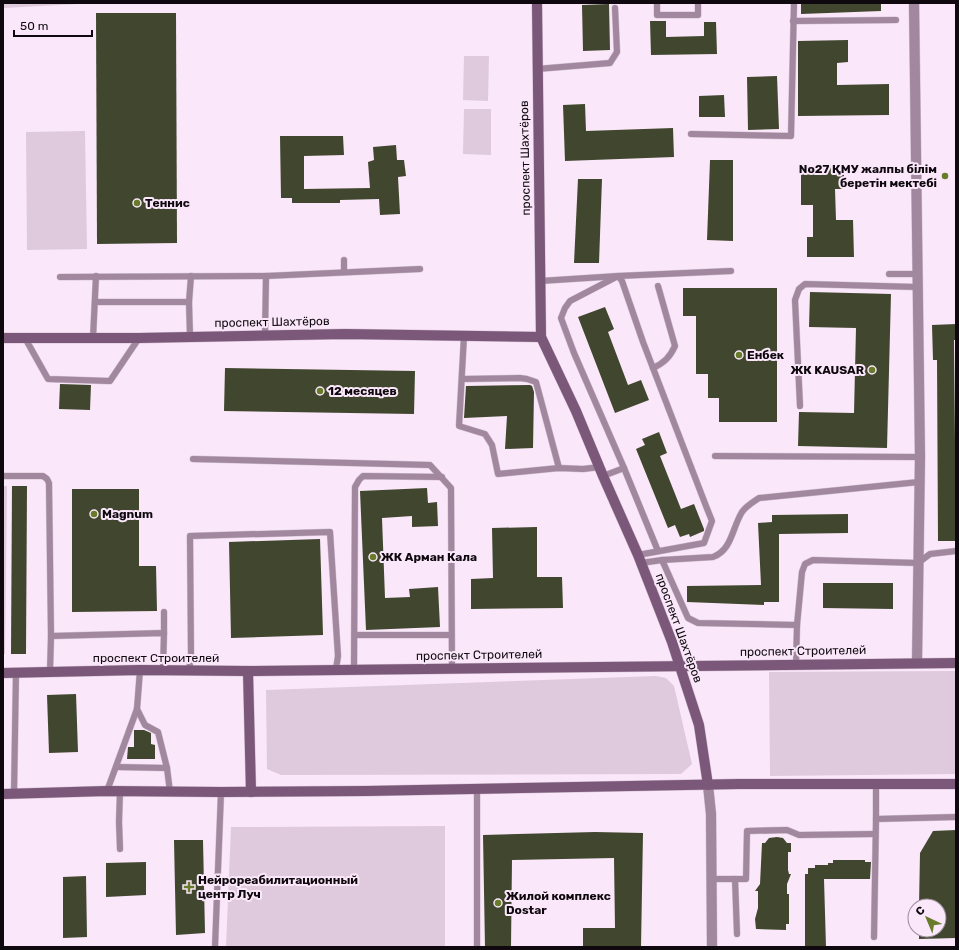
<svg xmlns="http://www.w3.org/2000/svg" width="959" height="950" font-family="Rubik,sans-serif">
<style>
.green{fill:#dfc9dd}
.building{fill:#40472e}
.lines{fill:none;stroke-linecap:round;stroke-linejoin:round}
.service-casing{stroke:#d4c3d4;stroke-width:7}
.minor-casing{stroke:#d4c3d4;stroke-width:11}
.tertiary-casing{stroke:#d4c3d4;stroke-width:11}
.secondary-casing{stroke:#d4c3d4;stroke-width:11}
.service{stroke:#a1889f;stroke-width:6}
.minor{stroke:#a1889f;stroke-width:10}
.tertiary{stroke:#a1889f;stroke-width:10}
.secondary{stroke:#7b5779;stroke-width:10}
.poi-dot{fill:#687b2a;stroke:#fae7f9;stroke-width:1.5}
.labels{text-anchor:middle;stroke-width:4;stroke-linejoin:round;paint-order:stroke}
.street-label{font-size:12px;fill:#0f090f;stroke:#fae7f9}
.poi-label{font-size:12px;font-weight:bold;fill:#0f090f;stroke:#fae7f9;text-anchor:start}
</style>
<rect width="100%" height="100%" fill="#fae7f9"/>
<g class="green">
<path d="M3,3H98L3,8Z"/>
<path d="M464,56H489L488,101L463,100Z"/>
<path d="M464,109H491V155L463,154Z"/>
<path d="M85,131L87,249L27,250L26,132Z"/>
<path d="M3,486H7L5,654H3Z"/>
<path d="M956,671V774L770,776L769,672Z"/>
<path d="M656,676L666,678L674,686L692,764L681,774L281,775L267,769L266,690Z"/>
<path d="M445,826V947H226L231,827Z"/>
</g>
<g class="building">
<path d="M801,3H881V11L801,14Z"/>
<path d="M609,4L610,50L583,51L582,5Z"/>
<path d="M96,13H176L177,243L97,244Z"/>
<path d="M650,21H666V37L704,36V22H716L717,54L651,55Z"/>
<path d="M848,40V62L837,63V85L889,84V115L798,116V41Z"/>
<path d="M777,76L779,129L748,130L747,77Z"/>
<path d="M724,95L725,117H699V96Z"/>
<path d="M585,104L586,131L673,128L674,157L565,161L563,105Z"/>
<path d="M280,136H343L344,155L304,156V189L370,188L368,162L374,160L373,147L396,145L397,160H404L406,176L398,177L400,214L380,215L379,199L340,200V203H292V198H281Z"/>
<path d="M710,160H733V241L707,240Z"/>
<path d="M801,167H844V189H835L836,220H853L854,257H807V237H813V205H801Z"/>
<path d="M578,179H602L599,263H574Z"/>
<path d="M683,288H777V422H719V398H708V374H696V316H683Z"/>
<path d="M810,292L891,294L887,448L798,446L799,412L854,413L856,328L809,327Z"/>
<path d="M605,307L614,329L608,332L628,385L641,380L649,400L615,413L578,317Z"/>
<path d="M956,324V340H954L956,541H938L937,360H933L932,325Z"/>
<path d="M225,368L415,371L414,414L224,411Z"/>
<path d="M60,384L91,385L90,410L59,409Z"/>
<path d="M530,385L532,386L534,392L533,448L505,449L507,416L464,418L466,386Z"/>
<path d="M659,432L667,453L660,456L681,509L694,504L704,529V531L690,537L689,534L680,537L675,525L668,528L636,449L645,445L642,439Z"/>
<path d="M12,486H27L26,654H11Z"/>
<path d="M427,488L428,503L437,502L438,526L412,527V516L382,518L385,598L410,597L409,589L438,587L440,627L366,630L360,491Z"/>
<path d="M72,489H139V566H156L157,611L72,612Z"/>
<path d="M848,514V533L779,534V602H764V605L687,602V586L761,585L758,523L772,522V515Z"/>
<path d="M537,527V577H562L563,608L471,609V579L493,578L492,528Z"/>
<path d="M320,539L323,635L231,638L229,542Z"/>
<path d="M823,583H893V609L823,608Z"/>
<path d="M76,694L78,752L49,753L47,695Z"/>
<path d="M134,730H144L151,733V744L155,745V759H127L128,747H134Z"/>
<path d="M956,830V938L919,939V930H939V906H919L920,853L933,831Z"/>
<path d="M595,832L643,833L641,947H583V928H615L614,858L512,860L511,947H485L483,835Z"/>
<path d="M777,837L783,838L787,843H791V852H788V870L789,874H791L787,884V894H789V924H786V930L756,929L755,919L758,908V891H755L760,884L762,843H765L769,838Z"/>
<path d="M174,840H203L205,933L176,935Z"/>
<path d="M833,860H865V862H871L870,879H824L826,947H805V874H808V868H815V865H828V863H833Z"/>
<path d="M146,862V895L106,897V863Z"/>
<path d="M86,876L87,937L63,938V877Z"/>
</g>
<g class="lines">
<g class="service-casing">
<g id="service">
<path d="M657,3V15H698V3"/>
<path d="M793,21L896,20"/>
<path d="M537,69L610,63L617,52L615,8"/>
<path d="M691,134L791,136L794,3"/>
<path d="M344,260V272"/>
<path d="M889,274H917"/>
<path d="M60,277L266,276L420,269"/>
<path d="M540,281L618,276L622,281L643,342L706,506L712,521L704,543L638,555"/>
<path d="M96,302H189"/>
<path d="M265,335L266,276"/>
<path d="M190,336L189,302L191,276"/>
<path d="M464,336L459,426L485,434L492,445L498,474L559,468L583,469L600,467"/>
<path d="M25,338L48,379L110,381L139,338"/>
<path d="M93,338L96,276"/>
<path d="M653,368C664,363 670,357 675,346L658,286"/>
<path d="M462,379L520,378L527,379L536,382L559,468"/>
<path d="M800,406L795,300L799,289L805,284L917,287"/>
<path d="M715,456L920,457"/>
<path d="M193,459L430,465L451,488L452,668"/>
<path d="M3,476H43L47,479L49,483L51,636L50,671"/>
<path d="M603,476L624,468"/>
<path d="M658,551L624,468L574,353L561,318L565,308L570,301L618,276L731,271"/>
<path d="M662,560L688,618L698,623L797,625L802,572L805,564L813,560L918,563L930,554L956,551"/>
<path d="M641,563L662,560L713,557C732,550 732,528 742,512C746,506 753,502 759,498L919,482"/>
<path d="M164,633V612"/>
<path d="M355,635H451"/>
<path d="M51,636L164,633L163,670"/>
<path d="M796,665L797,625"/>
<path d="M354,669L355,487L359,480L363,476L442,477"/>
<path d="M189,671L191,656L190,536L330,532L338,656L336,669"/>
<path d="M137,709L145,725L158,732L167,768L170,792"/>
<path d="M116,767L167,768"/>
<path d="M876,784V819L956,817"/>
<path d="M477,789V947"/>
<path d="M107,791L137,709L140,670"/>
<path d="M14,794L16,672"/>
<path d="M120,849L119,822L120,791"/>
<path d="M711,879H746L747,831L787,830L799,835L875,834"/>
<path d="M735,879L737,934"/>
<path d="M874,937L876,819"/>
<path d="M215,947L221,792"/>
</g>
</g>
<g class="minor-casing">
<path id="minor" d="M914,3L920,457L917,662"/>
</g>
<g class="tertiary-casing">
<path id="tertiary" d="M708,785L711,814L712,947"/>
</g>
<g class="secondary-casing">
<g id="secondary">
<path d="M537,3L541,337L576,411L603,476L638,555L672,642L699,725L708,785"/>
<path d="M3,338H139L345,334L541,337"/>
<path d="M248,671L251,792"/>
<path d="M3,673L140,670L248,671L956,663"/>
<path d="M3,794L107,791L221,792L366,791L739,784H956"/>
</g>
</g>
<use href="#service" class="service"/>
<use href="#minor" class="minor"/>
<use href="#tertiary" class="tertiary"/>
<use href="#secondary" class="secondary"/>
</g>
<g class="poi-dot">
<circle cx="945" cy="176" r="4"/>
<circle cx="137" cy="203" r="4"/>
<circle cx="739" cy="355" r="4"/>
<circle cx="872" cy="370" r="4"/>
<circle cx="320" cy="391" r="4"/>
<circle cx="94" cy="514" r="4"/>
<circle cx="373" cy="557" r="4"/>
<path d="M187 881h4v4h4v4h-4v4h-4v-4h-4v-4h4z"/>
<circle cx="498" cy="903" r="4"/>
</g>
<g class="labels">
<g class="street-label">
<text transform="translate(525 158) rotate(-91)" y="4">проспект Шахтёров</text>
<text transform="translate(272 322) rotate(-1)" y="4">проспект Шахтёров</text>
<text transform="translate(679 628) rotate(70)" y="4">проспект Шахтёров</text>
<text transform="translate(803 651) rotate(-1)" y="4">проспект Строителей</text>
<text transform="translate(479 655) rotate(-1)" y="4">проспект Строителей</text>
<text x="156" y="662">проспект Строителей</text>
</g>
<g class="poi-label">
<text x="937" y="173" text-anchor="end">No27 ҚМУ жалпы білім<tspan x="937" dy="14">беретін мектебі</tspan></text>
<text x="145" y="207">Теннис</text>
<text x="747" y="359">Енбек</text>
<text x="864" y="374" text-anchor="end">ЖК KAUSAR</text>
<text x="328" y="395">12 месяцев</text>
<text x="102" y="518">Magnum</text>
<text x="381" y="561">ЖК Арман Кала</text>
<text x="198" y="884">Нейрореабилитационный<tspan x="198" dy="14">центр Луч</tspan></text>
<text x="506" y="900">Жилой комплекс<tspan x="506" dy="14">Dostar</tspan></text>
</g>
</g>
<rect width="959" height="950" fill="none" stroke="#0f090f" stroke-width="8"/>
<g transform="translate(927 918) rotate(316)"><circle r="19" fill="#fae7f9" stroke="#9c8e9b"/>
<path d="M0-3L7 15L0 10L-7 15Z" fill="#687b2a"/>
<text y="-6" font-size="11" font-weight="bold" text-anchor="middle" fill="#0f090f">С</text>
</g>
<path d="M14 30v6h78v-6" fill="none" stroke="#0f090f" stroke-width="2"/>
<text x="20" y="30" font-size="12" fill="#0f090f" stroke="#fae7f9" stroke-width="3" paint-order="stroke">50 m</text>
</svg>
